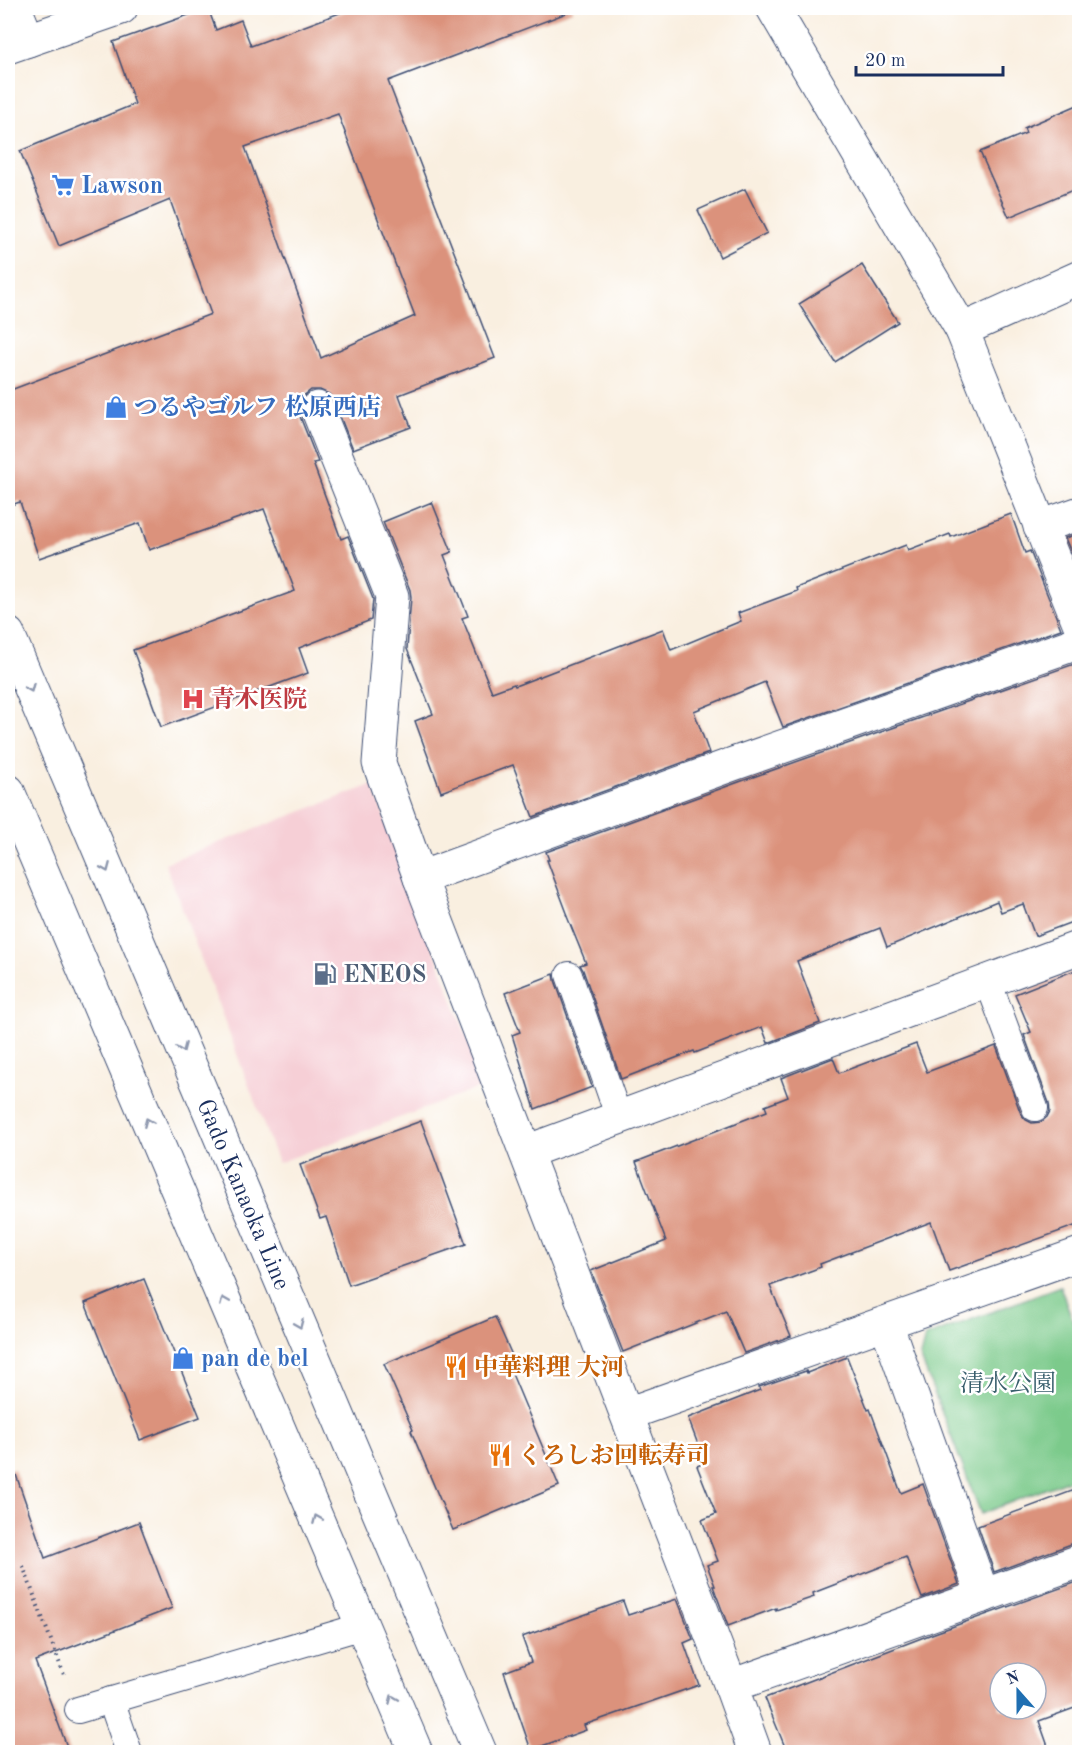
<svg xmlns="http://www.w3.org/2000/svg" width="1087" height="1760" font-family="'Old Standard TT','Noto Serif JP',serif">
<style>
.built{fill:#f6cfd6}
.green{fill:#7bca8b;stroke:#4b7c74;stroke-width:1.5}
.building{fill:#db927b;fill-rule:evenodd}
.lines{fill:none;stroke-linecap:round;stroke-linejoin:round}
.service-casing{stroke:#3c4c72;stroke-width:28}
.minor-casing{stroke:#3c4c72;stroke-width:35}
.secondary-casing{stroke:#3c4c72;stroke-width:35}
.path{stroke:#3c4c72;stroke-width:4;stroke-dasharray:1.5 4.5;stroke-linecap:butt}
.service{stroke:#fff;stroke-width:26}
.minor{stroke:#fff;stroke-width:33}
.secondary{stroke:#fff;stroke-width:33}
.oneway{stroke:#8d97ae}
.labels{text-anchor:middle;stroke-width:5;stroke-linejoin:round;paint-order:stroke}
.shop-label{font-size:24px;font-weight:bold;fill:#366cbe;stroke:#fff;text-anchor:start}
.health-label{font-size:24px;font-weight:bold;fill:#be3a42;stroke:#fff;text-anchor:start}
.service-label{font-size:24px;font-weight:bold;fill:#4e5e75;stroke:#fff;text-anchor:start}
.street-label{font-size:24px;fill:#1b2f5e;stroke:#fff}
.food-label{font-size:24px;font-weight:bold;fill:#c56008;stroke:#fff;text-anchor:start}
.park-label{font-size:24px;fill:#385e6c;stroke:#fff}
</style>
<rect width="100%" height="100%" fill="#fff"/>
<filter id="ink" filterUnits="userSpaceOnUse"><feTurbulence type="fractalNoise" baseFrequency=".0167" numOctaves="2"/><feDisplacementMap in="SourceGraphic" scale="12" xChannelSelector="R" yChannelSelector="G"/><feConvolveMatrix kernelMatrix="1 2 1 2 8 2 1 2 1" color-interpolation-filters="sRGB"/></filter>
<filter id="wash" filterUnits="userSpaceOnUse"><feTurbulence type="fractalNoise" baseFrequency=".008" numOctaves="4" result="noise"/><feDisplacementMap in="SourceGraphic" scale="24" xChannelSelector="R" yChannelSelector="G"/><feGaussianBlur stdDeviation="1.35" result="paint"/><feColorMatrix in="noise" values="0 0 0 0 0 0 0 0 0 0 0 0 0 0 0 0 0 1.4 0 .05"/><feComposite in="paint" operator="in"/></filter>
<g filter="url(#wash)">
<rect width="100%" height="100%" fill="#f9efe0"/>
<path class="built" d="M372,785L485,1086L278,1163L165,863Z"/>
<path class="green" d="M1060,1286L1079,1337V1476L981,1514L920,1356L925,1337Z"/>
<g id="blocks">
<g class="building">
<path d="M208,8L216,30L241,20L251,46L353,8H572V11L388,81L495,358L399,395L411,427L353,449L334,401L329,394L320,390H311L302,397L299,405V414L318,462L313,463L341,539L348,536L373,599L371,620L299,648L308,673L161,727L133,650L295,591L264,509L149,550L140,523L39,558L20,502L8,506V391L211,314L170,200L59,246L20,151L135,104L113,42ZM338,114L415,316L321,358L245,147Z"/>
<path d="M1080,104V187L1009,217L980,152L1026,133L1024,128Z"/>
<path d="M745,189L767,233L720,257L698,210Z"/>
<path d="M862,265L898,322L835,362L799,304Z"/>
<path d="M432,502L452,552L444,555L468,616L462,618L492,692L514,684L515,686L663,629L671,650L741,621L738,613L797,591L796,588L906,545L908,550L950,534L951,537L1011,514L1025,553L1030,551L1061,629L783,727L765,682L694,711L709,753L533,817L513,765L441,792L415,721L433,714L407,649L411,597L410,590L383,522Z"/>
<path d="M1080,533V573L1065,538Z"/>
<path d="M1080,662V919L1035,936L1023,904L1001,912L997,901L887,947L880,928L797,961L820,1023L768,1043L762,1027L695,1053L694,1051L621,1079L583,970L580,965L586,963L566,914L567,913L547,860H549L546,852L739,782Z"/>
<path d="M1080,968V1224L949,1271L931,1222L820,1264L821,1267L770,1286L791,1336L744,1353L726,1311L623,1352L591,1271L666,1241L636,1162L767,1111L765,1106L788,1097L781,1078L833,1058L839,1073L916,1044L927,1072L996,1046L1021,1114L1026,1120L1032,1123L1041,1122L1047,1117L1050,1111L1049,1103L1024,1035L1031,1032L1015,994Z"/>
<path d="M554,974L555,980L592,1087L535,1109L512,1035L520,1032L505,993Z"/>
<path d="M421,1121L466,1244L349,1285L326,1217L320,1219L300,1165Z"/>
<path d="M144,1279L200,1417L140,1440L85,1303Z"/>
<path d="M495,1317L519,1371L512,1374L559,1486L453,1530L411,1431L413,1430L384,1364Z"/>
<path d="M847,1357L868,1410L870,1409L901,1493L923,1484L959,1584L922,1598L906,1557L813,1593L814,1597L776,1610V1608L728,1626L713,1586H715L707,1565L718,1561L702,1520L716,1514L697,1466L705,1463L688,1418L760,1390L759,1387L806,1371L807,1373Z"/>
<path d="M14,1469L45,1558L139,1522L172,1608L35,1661L69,1752H8V1470Z"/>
<path d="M1080,1488V1543H1074L994,1572L978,1526Z"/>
<path d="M1080,1581V1706L1039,1721L1050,1752H787L765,1698L932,1634ZM1000,1673H1036V1709H1000Z"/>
<path d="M677,1599L693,1639L684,1643L699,1685L584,1725L586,1730L531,1750L504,1672L531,1662L522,1637L623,1601L628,1615Z"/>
</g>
</g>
</g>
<g filter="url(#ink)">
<use href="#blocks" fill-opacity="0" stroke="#3c4c72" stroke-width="1.5"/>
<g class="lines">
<g class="service-casing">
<g id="service">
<path d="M569,975L619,1118"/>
<path d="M988,981L1035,1108"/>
<path d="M111,1700L129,1752"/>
<path d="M78,1710L363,1626"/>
</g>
</g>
<g class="minor-casing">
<g id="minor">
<path d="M15,8L28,40"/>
<path d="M773,8L962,330L1080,625"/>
<path d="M8,47L121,8"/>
<path d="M962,330L1080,277"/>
<path d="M317,408L392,596L379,763L420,878"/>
<path d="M1040,527L1080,513"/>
<path d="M526,1152L1080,947"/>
<path d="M886,1323L983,1596"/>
<path d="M627,1414L1080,1254"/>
<path d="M731,1686L1080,1561"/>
<path d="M755,1752L731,1686L420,878L733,764L1080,642"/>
</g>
</g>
<g class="secondary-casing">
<g id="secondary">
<path d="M8,634L480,1752"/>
<path d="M8,791L416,1752"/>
</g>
</g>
<path class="path" d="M23,1566L64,1675"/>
<use href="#service" class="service"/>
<use href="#minor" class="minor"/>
<use href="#secondary" class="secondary"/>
</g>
<defs><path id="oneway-chevron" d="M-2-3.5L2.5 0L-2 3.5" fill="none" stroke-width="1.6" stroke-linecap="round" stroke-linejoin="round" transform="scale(1.5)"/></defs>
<g class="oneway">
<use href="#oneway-chevron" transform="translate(30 688) rotate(67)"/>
<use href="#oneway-chevron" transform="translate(106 868) rotate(67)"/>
<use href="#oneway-chevron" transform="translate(182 1048) rotate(67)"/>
<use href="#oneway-chevron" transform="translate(148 1122) rotate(-113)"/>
<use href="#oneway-chevron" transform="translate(224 1301) rotate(-113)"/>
<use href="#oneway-chevron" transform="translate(299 1324) rotate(67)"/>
<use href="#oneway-chevron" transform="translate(317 1519) rotate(-113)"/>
<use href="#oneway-chevron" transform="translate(393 1699) rotate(-113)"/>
</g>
</g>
<defs>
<g id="supermarket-bare" transform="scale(1.8)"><path d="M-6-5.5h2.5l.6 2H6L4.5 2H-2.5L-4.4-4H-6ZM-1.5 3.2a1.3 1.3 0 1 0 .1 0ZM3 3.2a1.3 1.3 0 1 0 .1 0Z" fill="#3f7fe0" stroke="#fff" stroke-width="2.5" paint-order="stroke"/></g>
<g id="shop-bare" transform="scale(1.8)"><path d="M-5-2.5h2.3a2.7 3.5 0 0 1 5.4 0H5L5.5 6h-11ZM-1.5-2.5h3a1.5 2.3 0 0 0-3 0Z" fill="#3f7fe0" stroke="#fff" stroke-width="2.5" paint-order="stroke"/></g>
<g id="hospital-bare" transform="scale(1.8)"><path d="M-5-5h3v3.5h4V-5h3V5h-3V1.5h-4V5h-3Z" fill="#e0444e" stroke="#fff" stroke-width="2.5" paint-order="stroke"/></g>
<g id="fuel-bare" transform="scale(1.8)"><path d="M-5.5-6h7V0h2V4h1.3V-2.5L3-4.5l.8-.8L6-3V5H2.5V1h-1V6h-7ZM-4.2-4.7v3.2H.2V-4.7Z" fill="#5c6f8a" stroke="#fff" stroke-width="2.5" paint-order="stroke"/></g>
<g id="restaurant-bare" transform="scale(1.8)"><path d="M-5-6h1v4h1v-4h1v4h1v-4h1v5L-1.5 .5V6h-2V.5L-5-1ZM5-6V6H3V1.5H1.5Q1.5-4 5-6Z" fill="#e8710a" stroke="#fff" stroke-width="2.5" paint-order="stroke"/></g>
</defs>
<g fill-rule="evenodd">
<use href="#supermarket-bare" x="63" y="185"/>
<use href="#shop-bare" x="116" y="407"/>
<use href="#hospital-bare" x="193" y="699"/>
<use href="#fuel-bare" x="325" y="974"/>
<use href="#shop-bare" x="183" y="1358"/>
<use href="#restaurant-bare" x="456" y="1367"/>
<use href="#restaurant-bare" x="500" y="1455"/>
</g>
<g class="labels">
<g class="shop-label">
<text x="81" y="193">Lawson</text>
<text x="134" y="415">つるやゴルフ 松原西店</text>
<text x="201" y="1366">pan de bel</text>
</g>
<g class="health-label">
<text x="211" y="707">青木医院</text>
</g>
<g class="service-label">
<text x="343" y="982">ENEOS</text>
</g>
<g class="street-label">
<text transform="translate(244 1194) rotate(67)" y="8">Gado Kanaoka Line</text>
</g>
<g class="food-label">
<text x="474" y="1375">中華料理 大河</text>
<text x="518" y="1463">くろしお回転寿司</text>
</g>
<g class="park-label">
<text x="1008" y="1391">清水公園</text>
</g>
</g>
<rect width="1087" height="1760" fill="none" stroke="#fff" stroke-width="30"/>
<g transform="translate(1018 1691) rotate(339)"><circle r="28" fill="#ffffff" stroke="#a4acbf" stroke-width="1.5"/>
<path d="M0-4.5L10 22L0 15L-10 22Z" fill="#1f6fb2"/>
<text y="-9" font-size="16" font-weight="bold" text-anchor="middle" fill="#1b2f5e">N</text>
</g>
<path d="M856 66v9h147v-9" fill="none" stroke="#1b2f5e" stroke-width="3"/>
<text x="865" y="66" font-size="18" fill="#1b2f5e" stroke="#ffffff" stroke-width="4.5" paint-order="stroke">20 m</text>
</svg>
